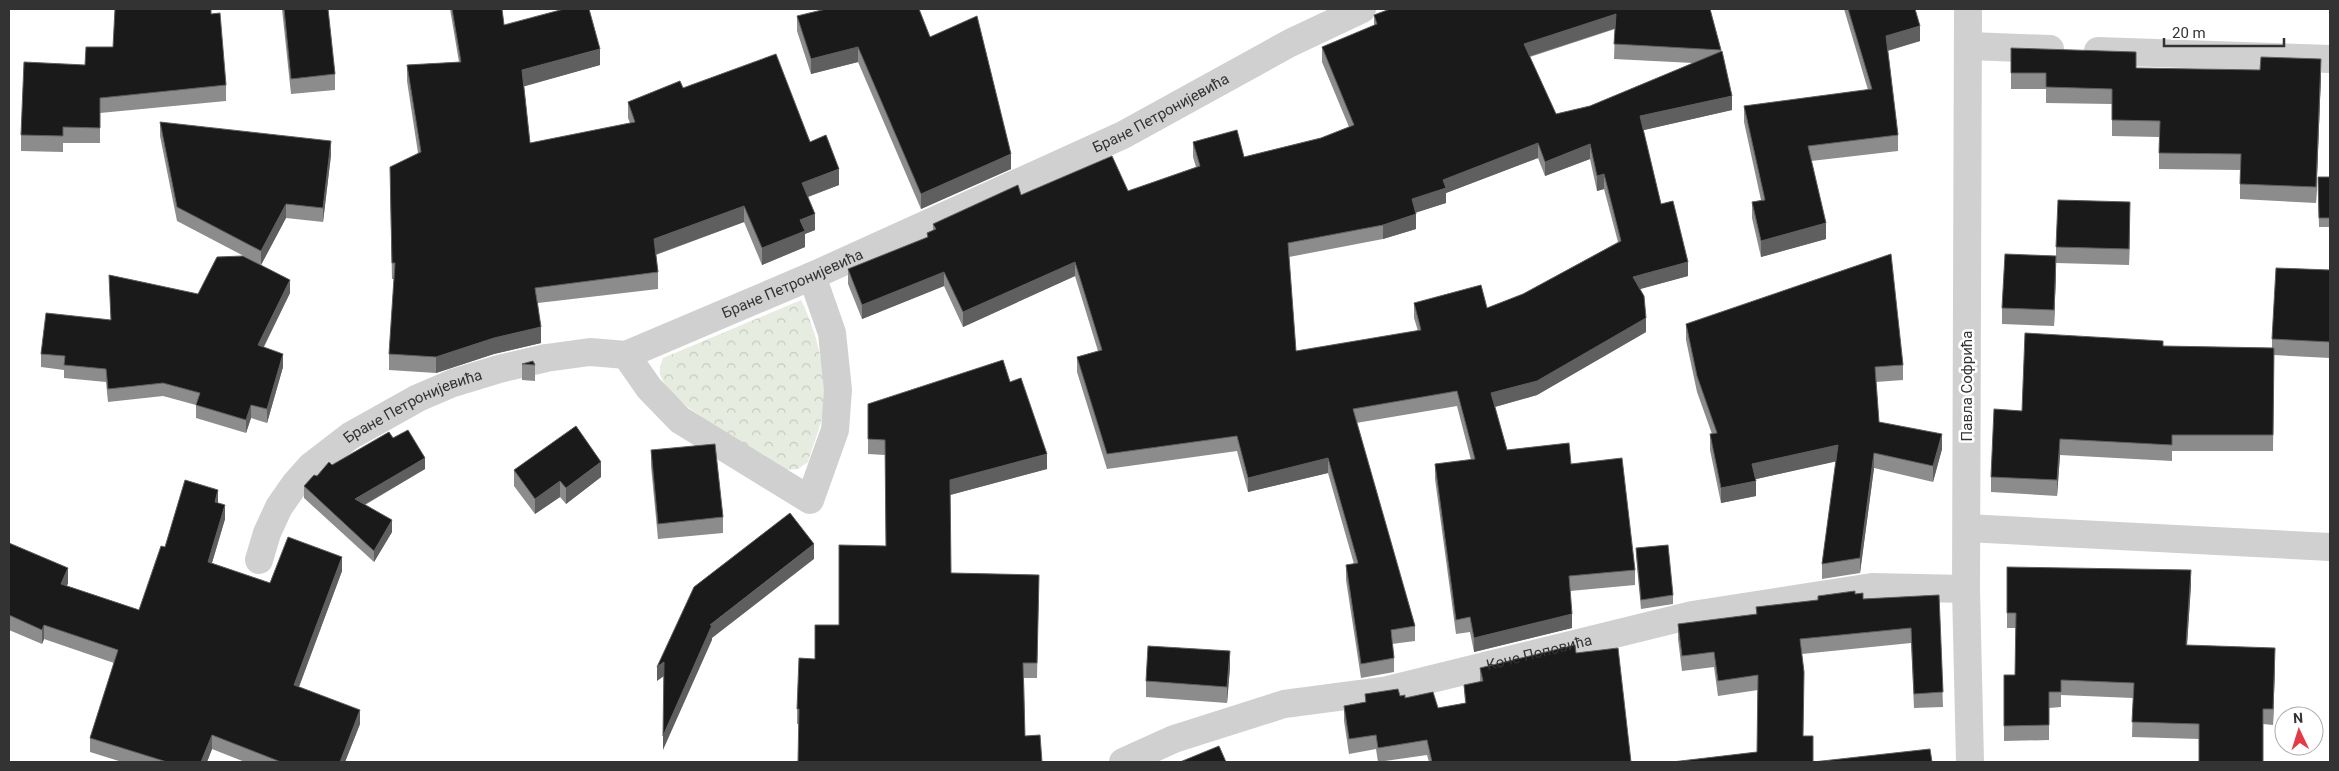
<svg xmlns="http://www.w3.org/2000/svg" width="2339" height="771" font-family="Roboto,sans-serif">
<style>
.park{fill:url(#park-crowns)}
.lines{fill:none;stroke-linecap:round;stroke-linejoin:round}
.minor{stroke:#d0d0d0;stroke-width:28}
.wall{fill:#8c8c8c;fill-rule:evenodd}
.shaded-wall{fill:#5f5f5f}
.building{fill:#1a1a1a;stroke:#5f5f5f;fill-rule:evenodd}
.labels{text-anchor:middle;stroke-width:5;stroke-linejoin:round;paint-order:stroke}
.street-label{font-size:15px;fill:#333;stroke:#fff}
</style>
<defs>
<pattern id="park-crowns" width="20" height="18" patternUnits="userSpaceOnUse" patternTransform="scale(1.25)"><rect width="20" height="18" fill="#e6ecdf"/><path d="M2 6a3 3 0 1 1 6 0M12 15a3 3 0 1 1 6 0" fill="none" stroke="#c6cbc0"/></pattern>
</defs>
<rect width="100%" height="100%" fill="#fff"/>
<path class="park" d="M801,300C816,330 827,371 824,406C822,424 813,445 808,462L798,469L785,470C758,453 670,404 661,377C658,371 661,364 663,358Z"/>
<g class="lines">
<g class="minor">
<path d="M1968,9L1966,589L1970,762"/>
<path d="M1969,46L2050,49"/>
<path d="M2098,51L2330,59"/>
<path d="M626,355L649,388L680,420L810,500L835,430L838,390L832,333L812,276"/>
<path d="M1967,528L2330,547"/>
<path id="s1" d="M259,560L267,533L279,507L295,484L311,466L350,436L418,398L453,383L499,369L546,358L590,352L626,355L812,276L1123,135L1290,43L1362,9"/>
<path id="s2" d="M1123,762L1174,739L1284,704L1383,691L1692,615L1872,587L1966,589"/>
</g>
</g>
<g class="wall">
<path d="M282,9H328L335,74V90L291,94Z"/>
<path d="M450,9H502L504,25L600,65L524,86L530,143L630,123L628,118V102L683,88L810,142L839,185L808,197L815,230L805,234V247L762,265L744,222L656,255L658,272V289L538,303L541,343L494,354L436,373L389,370V354L394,279H392L390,183L418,153L407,81V65L459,62Z"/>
<path d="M1710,9L1721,50L1732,110L1643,130L1661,204L1688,276L1640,289L1646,332L1537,395L1495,407L1507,450L1571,464L1635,570V585L1570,591L1572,628L1474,652L1470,632L1456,634L1435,479V464L1471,460L1457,406L1356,423L1415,626V641L1392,644L1394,658V672L1361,678L1346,580V565L1354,564L1328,473L1248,492L1237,451L1107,469L1077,372V357L1098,351L1075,276L963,327L944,286L862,319L848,284V269L927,238V233L933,230V224L1021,195L1128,191L1196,167L1193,157V142L1244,157L1321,138L1349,127L1322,62V47L1374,26V15ZM1615,29L1614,59L1693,63L1590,106L1556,114L1530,57ZM1538,158L1545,176L1590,159L1597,191L1604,189L1618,242L1523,294L1487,308L1414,303V318L1418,331L1296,351L1289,257L1383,239L1416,229V212L1446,203V193Z"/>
<path d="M1844,9H1915L1920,41L1888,51L1898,135V151L1811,161L1826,239L1761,257L1752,218V202L1761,200L1744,122V106L1868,90Z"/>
<path d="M211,14L226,85V101L100,113V143H63V152L21,151V135L85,65L113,47Z"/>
<path d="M797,16L930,37L1011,169L921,209L858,62L811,74L797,31Z"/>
<path d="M2011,48L2136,68L2321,75L2316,203L2240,199V170L2159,169V137L2112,136V104L2046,103V89H2011Z"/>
<path d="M160,122L331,155L323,222L286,218L261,265L177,221L160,136Z"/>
<path d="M2318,177H2330V227H2319Z"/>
<path d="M2130,218L2129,265L2056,263V247Z"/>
<path d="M2330,270V358L2274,355L2273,451H2172V461L2060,455L2057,496L1991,492V477L2022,411L2163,346L2272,348V339Z"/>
<path d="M2056,272L2054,326L2002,324V308Z"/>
<path d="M109,275L198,294L290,293L264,347L283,367L267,423L251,418L246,433L196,418V405L163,396L108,402L106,382L64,378V370L41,367V354L111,320Z"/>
<path d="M1686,324L1903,365V380L1876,382L1879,422L1942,449L1933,482L1874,468L1860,573L1822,579V564L1836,461L1756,479V496L1721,503L1710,450V434H1712L1697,392L1686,340Z"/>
<path d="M522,364L535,365V381L522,380Z"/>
<path d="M1010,382L1047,469L950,495L951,573L1039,575L1037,678H1024L1025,736L1042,762L797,724V709L815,659L839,625L886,546L885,455L868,454V404Z"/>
<path d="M393,438L425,469L365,505L392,532L374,562L304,498V486L317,476L332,465Z"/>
<path d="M651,450L723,517V533L658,539L651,466Z"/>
<path d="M514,470L601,477L566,504L560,497L535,514L514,486Z"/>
<path d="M218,503L225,519L212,563L270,583L342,571L299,687L360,724L345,762H245L212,749L207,762H122L90,752V738L114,663L44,639L42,644L9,630V543L68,583L67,586L139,610Z"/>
<path d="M1636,548L1673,595V604L1641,609L1636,556Z"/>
<path d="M2007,567L2191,585L2187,645L2275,664L2273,725L2263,724L2199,739L2132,737L2133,698L2061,695V707L2049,708V740L2004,741V675H2015L2016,628H2007Z"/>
<path d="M1855,594L1863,599L1939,595L1943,707L1914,708L1911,643L1802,654L1803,736L1813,762H1672L1757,752L1758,690L1718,696L1714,667L1682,671L1678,639V624L1756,615V607L1818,600Z"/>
<path d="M1576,653L1631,762H1429L1427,755L1378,762L1376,749L1349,754L1344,721V706L1365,702V694L1400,696L1438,708L1465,703L1464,685L1480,682V668Z"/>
<path d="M1230,667L1227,703L1146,697V681Z"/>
</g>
<g class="shaded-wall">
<path d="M1616,14V28L1524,58V44Z"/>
<path d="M1920,26V41L1886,51V36Z"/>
<path d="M858,47V62L811,74V59Z"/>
<path d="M600,49V65L522,87V70Z"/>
<path d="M2321,59V75L2316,203V187Z"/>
<path d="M1732,96V110L1640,131V116Z"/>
<path d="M331,141V155L323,222V208Z"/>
<path d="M1538,143V158L1446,193V203L1412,214V199L1443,180Z"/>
<path d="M1590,144V159L1545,176V162Z"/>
<path d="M1011,154V169L921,209V194Z"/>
<path d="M839,169V185L802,199V183Z"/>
<path d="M1604,174V189L1597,191V176Z"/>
<path d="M2130,202V218L2129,265V249Z"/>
<path d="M286,204V218L261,265V251Z"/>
<path d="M744,206V222L654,255V239Z"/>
<path d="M815,214V230L805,234V247L762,265V248L800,220Z"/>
<path d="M1416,214V229L1383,239V225Z"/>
<path d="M1826,223V239L1761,257V241Z"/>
<path d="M2056,256V272L2054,326V310Z"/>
<path d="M1075,262V276L963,327V312Z"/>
<path d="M1688,262V276L1633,291V277Z"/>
<path d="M944,272V286L862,319V305Z"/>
<path d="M290,280V293L258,358V345Z"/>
<path d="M1646,318V332L1537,395L1491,408V393Z"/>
<path d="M541,327V343L494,354L436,373V357L494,338Z"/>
<path d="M283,354V367L267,423V409Z"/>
<path d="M251,405V418L246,433V420Z"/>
<path d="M1942,434V449L1933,482V466Z"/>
<path d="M2060,439V455L2057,496V480Z"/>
<path d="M1838,445V461L1752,480V464Z"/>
<path d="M1874,453V468L1860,573V558Z"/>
<path d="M1047,454V469L950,495V480Z"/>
<path d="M425,458V469L355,510V499Z"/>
<path d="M1328,458V473L1248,492V478Z"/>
<path d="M601,462V477L566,504V488Z"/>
<path d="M560,481V497L535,514V499Z"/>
<path d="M1756,481V496L1721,503V488Z"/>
<path d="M218,490V504L215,502Z"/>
<path d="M225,505V519L208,576V562Z"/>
<path d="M392,520V532L374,562V551Z"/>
<path d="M814,544V559L712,638V640L663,750V736L710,625Z"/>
<path d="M342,557V571L294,700V685Z"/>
<path d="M68,568V583L61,598V584Z"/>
<path d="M2191,570V585L2186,660V645Z"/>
<path d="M1572,614V628L1474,652V638Z"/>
<path d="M44,625V639L42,644V630Z"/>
<path d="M2275,648V664L2273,725V709Z"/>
<path d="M1230,651V667L1227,703V687Z"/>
<path d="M664,662V676L657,681V667Z"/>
<path d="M360,710V724L345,762H340Z"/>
<path d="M212,735V749L207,762H201Z"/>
</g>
<g class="building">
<path d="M115,9H211V14L220,13L226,85L100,98V128L63,127V136L21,135L24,62L85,65L86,47H113Z"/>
<path d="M284,9H328L335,74L291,79Z"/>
<path d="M452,9H502L504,25L564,9H589L600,49L522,70L530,143L635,122L628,102L680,81L683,88L776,54L810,142L826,135L839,169L802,183L815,214L800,220L805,231L762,248L744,206L654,239L658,272L535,288L541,327L494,338L436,357L389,354L395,263H392L390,167L421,152L407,65L461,62Z"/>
<path d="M826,9H919L930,37L977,16L1011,154L921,194L858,47L811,59L797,16Z"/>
<path d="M1390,9H1710L1721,50L1614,44L1616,14L1524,44L1556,114L1590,106L1722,51L1732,96L1640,116L1661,204L1673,201L1688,262L1633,277L1644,296L1646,318L1537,381L1491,393L1507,450L1569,443L1571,464L1622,458L1635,570L1569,576L1572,614L1474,638L1470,617L1456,620L1435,464L1475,459L1457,391L1353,409L1415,626L1391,630L1394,658L1361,664L1346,565L1358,563L1328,458L1248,478L1237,436L1107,454L1077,357L1102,350L1075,262L963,312L944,272L862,305L848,269L928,237L927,233L936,229L933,224L1018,185L1021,195L1112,156L1128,191L1200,166L1193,142L1237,130L1244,157L1321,138L1354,125L1322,47L1377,24L1374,15ZM1538,143L1545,162L1590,144L1597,176L1604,174L1621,241L1523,294L1487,308L1481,285L1414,303L1421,330L1296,351L1288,243L1383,225L1416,214L1412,199L1446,188L1443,180Z"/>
<path d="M1848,9H1915L1920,26L1886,36L1898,135L1808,146L1826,223L1761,241L1752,202L1765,200L1744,106L1872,89Z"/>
<path d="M2011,48L2136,52V68L2260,70L2261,57L2321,59L2316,187L2240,184L2241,154L2159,153L2160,121L2112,120V89L2046,87V73H2011Z"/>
<path d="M160,122L331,141L323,208L286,204L261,251L177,207Z"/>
<path d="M2318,177H2330V218H2319Z"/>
<path d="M2058,200L2130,202L2129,249L2056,247Z"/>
<path d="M1891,254L1903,365L1875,367L1879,422L1942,434L1933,466L1874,453L1860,558L1822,564L1838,445L1752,464L1756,481L1721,488L1710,434L1717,433L1697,376L1686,324Z"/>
<path d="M2005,254L2056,256L2054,310L2002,308Z"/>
<path d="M243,256L290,280L258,345L283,354L267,409L251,405L246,420L196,405L200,393L163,383L108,389L106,369L64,365L65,356L41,354L46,313L111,320L109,275L198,294L217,257Z"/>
<path d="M2276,268L2330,270V342L2272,339Z"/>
<path d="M2025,333L2163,341V346L2274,348L2273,435H2172V445L2060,439L2057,480L1991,477L1994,409L2022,411Z"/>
<path d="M1003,360L1010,382L1021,378L1047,454L950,480L951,573L1039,575L1037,663H1023L1025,736L1040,735L1042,762H798L799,709H797L799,658L815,659V625H839V545L886,546L885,440L868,439V404Z"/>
<path d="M533,361L535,365L522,364Z"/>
<path d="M576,426L601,462L566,488L560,481L535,499L514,470Z"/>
<path d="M408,430L425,458L355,499L392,520L374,551L304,486L314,475L317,476L329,462L332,465L389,432L393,438Z"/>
<path d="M715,444L723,517L658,524L651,450Z"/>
<path d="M185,480L218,490L215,502L225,505L208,562L270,583L288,537L342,557L294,685L360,710L340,762H281L212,735L201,762H167L90,738L118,650L44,625L42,630L9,615V543L68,568L61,584L139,610L161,546L165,547Z"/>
<path d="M790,513L814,544L710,625H712L663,736L664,662L657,667L694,587Z"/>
<path d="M1668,545L1673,595L1641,600L1636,548Z"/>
<path d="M2007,567L2191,570L2186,645L2275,648L2273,709H2263V762H2199V724L2132,722L2134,683L2061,680V692H2049V725L2004,726V675H2015L2016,613H2007Z"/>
<path d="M1855,591V594L1863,593V599L1939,595L1943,692L1914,694L1911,628L1800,639L1804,672L1803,736H1813V762L1930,749L1932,762H1672L1757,752L1758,675L1718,681L1714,652L1682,656L1678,624L1757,614L1756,607L1818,600V596Z"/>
<path d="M1575,645L1576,653L1618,648L1631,762H1432L1427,740L1378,748L1376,735L1349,739L1344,706L1366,702L1365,694L1398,689L1400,696L1405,695V698L1433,692L1438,708L1466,703L1464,685L1483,681L1480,668Z"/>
<path d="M1148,646L1230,651L1227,687L1146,681Z"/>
<path d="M1219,746L1226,762H1180Z"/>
</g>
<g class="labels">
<g class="street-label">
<text dy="5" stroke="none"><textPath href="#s1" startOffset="1038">Бране Петронијевића</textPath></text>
<text dy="5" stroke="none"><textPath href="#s1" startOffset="632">Бране Петронијевића</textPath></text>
<text transform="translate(1967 386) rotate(-90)" y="5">Павла Софрића</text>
<text dy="5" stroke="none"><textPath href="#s1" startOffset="228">Бране Петронијевића</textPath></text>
<text dy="5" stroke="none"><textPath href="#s2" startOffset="432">Коче Поповића</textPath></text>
</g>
</g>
<rect width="2339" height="771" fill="none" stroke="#333333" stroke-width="20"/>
<g transform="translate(2299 731) rotate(356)"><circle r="24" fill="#ffffff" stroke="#adadad"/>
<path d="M0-4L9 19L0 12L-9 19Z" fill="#e63946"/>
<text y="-8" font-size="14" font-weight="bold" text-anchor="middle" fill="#333333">N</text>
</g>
<path d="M2164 38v8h120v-8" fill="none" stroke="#333333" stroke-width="2.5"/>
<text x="2172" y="38" font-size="15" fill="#333333" stroke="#ffffff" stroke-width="4" paint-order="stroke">20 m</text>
</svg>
